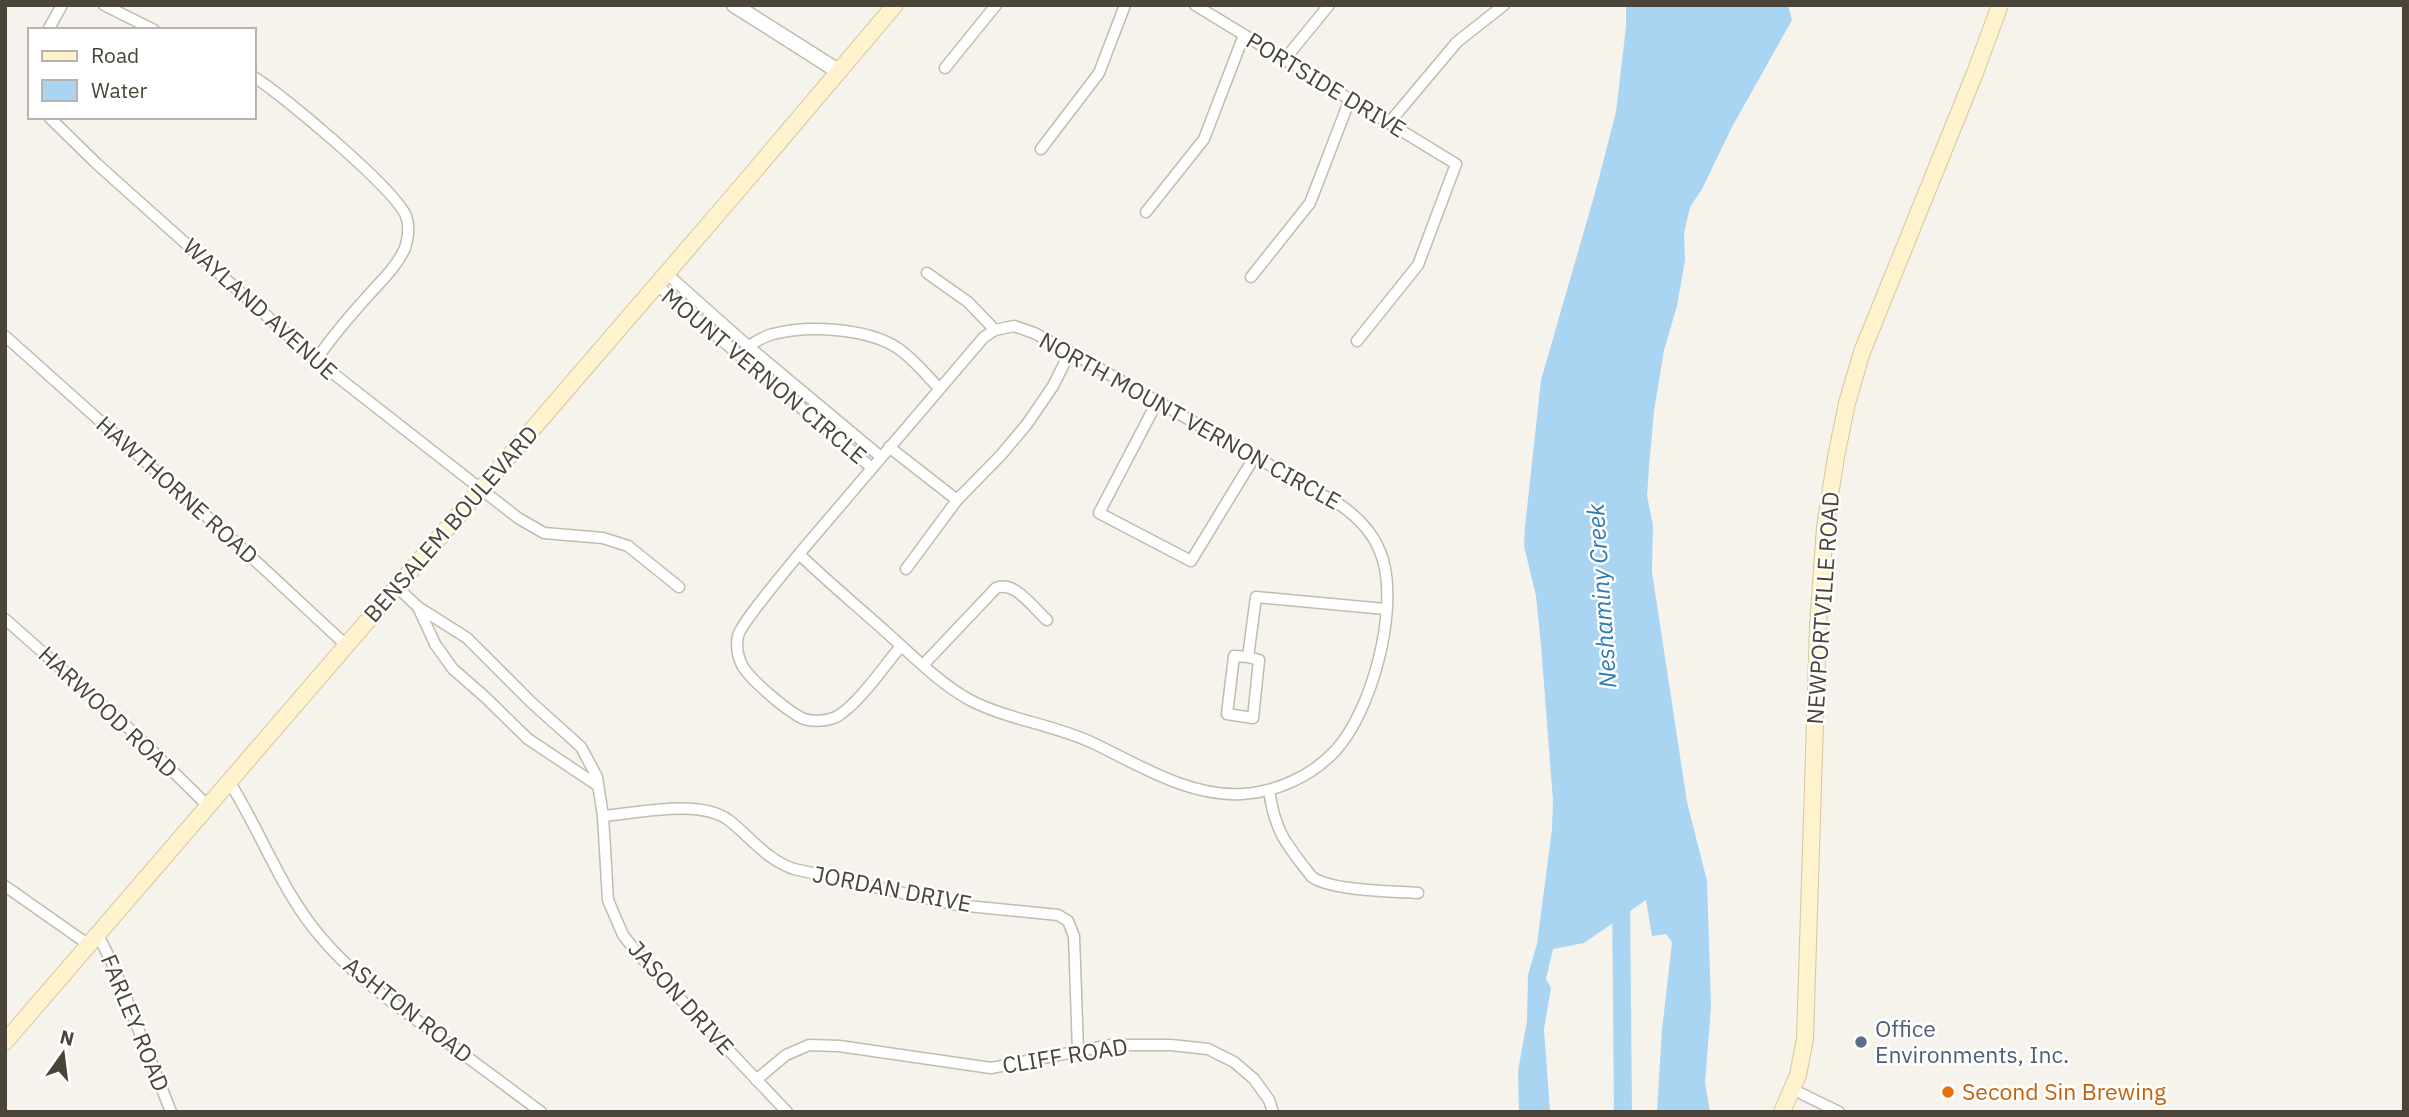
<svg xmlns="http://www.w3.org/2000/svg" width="2409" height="1117" font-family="'IBM Plex Sans',sans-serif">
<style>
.water{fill:#a9d4f2}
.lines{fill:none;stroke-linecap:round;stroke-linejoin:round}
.river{stroke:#a9d4f2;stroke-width:18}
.minor-casing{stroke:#c2bbae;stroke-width:13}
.tertiary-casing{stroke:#c2bbae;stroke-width:17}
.secondary-casing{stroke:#d6c79b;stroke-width:18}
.minor{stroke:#fff;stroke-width:10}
.tertiary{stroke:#fff;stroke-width:14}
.secondary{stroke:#fff3cd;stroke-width:16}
.service-dot{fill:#5c6f8a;stroke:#fff;stroke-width:2.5}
.food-dot{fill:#e8710a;stroke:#fff;stroke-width:2.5}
.labels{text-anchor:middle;stroke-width:5;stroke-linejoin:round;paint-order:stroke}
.street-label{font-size:23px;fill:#4b4439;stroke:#fff}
.service-label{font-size:23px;fill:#4e5e75;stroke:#fff;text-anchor:start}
.food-label{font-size:23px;fill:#c56008;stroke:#fff;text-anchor:start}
.water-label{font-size:24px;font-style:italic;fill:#2e7ab2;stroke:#fff}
</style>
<rect width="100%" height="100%" fill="#f6f3ec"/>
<path class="water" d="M1626,5H1788L1792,20L1732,127L1702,189L1690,207L1684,233L1685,260L1677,306L1664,350L1654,411L1649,467L1647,496L1653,525L1652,572L1687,802L1707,881L1711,1006L1705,1083L1710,1112H1657L1662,1030L1672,942L1666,934L1652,936L1646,900L1584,943L1553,949L1546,979L1551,988L1544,1029L1550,1112H1519L1518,1071L1527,1021L1528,975L1537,944L1552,829L1553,801L1541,645L1536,596L1524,546L1525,527L1541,380L1595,193L1616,112L1626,27Z"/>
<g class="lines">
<path class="river" d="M1621,895L1623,1112"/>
<g class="minor-casing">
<g id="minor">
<path d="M104,5L154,30"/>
<path d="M1195,5L1456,164L1418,265L1357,341"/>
<path d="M48,30L62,5"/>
<path d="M1285,59L1329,5"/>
<path d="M945,68L996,5"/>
<path d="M254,77C283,95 394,188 406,216C410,226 408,238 405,248C396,268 380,282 366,298C348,318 331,338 316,360"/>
<path d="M49,117L97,164L316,360L518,518L544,533L603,538L628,546L679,587"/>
<path d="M1389,123L1457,42L1504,5"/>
<path d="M1041,149L1099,73L1125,5"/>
<path d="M1146,212L1204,139L1244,35"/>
<path d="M666,273L748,346L881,457"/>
<path d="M927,273L968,302L995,330"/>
<path d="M1251,277L1310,203L1350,99"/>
<path d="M657,285L872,468"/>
<path d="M5,336L232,539L347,646"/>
<path d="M748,346C756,342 764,336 773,334C808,325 865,328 896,347C912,357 926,375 939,388"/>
<path d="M1157,402L1099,513L1191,561L1255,456"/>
<path d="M889,447L957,500"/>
<path d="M799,554C827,581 857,606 886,632C912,655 938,682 968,699C1007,720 1053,724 1093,743C1139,765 1189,797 1242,794C1277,792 1312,776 1336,750C1372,710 1398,612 1383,560C1376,536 1361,520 1342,506L1070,352L1034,333L1014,326L995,330L984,337L799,554C788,568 741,623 738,636C736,646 738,658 743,667C753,682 788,712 804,719C814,722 827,721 836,717C857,706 885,665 901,646"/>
<path d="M906,569L957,500L1001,455L1027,424L1053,386L1070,352"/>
<path d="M397,587L418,607L467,638L532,703L581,747L597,777L603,816L608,900L623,935L639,955L787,1112"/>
<path d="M418,607L435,644L453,669L485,697L528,739L597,785"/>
<path d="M5,619L134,733L209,807"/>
<path d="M1248,657L1259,660L1253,718L1227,714L1234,656L1248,657L1256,597L1385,609"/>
<path d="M923,665L996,588C1015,580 1033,608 1047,620"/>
<path d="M230,783C261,832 281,890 319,935C351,974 393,1003 433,1032C469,1058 505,1085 541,1112"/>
<path d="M1269,790C1275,832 1286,844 1312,877C1332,891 1392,891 1418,893"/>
<path d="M603,816C638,813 701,798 730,821C752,839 767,860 794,869L957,905L1058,915L1068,921L1074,936L1078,1051"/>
<path d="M5,886L89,945"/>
<path d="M98,935L113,965L171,1112"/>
<path d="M756,1080L786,1055L809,1045L839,1046L991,1068L1111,1045H1171L1208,1049L1234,1062L1254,1079L1269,1100L1273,1112"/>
<path d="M1792,1089L1839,1112"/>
</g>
</g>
<g class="tertiary-casing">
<path id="tertiary" d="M734,5L838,71"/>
</g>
<g class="secondary-casing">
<g id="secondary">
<path d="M5,1042L734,195L895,5"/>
<path d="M1782,1112L1798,1075L1805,1039L1818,626L1825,527L1836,457L1847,403L1862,352L1975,73L2000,5"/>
</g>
</g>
<use href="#minor" class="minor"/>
<use href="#tertiary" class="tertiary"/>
<use href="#secondary" class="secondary"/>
</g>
<circle class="service-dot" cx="1861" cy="1042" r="7"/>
<circle class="food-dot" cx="1948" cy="1092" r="7"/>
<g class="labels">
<g class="street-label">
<text transform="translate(1326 85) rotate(31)" y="8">PORTSIDE DRIVE</text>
<text transform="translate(260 309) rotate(42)" y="8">WAYLAND AVENUE</text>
<text transform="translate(764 376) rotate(40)" y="8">MOUNT VERNON CIRCLE</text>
<text transform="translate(1190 421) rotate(29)" y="8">NORTH MOUNT VERNON CIRCLE</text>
<text transform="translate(177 490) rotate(42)" y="8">HAWTHORNE ROAD</text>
<text transform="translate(451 524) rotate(-49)" y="8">BENSALEM BOULEVARD</text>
<text transform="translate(1823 608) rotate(-86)" y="8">NEWPORTVILLE ROAD</text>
<text transform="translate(108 712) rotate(43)" y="8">HARWOOD ROAD</text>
<text transform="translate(892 889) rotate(11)" y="8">JORDAN DRIVE</text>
<text transform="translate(681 998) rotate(48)" y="8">JASON DRIVE</text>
<text transform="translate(408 1010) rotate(38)" y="8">ASHTON ROAD</text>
<text transform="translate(135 1023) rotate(68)" y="8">FARLEY ROAD</text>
<text transform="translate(1065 1056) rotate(-9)" y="8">CLIFF ROAD</text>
</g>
<g class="service-label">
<text x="1875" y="1037">Office<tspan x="1875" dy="26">Environments, Inc.</tspan></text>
</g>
<g class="food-label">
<text x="1962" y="1100">Second Sin Brewing</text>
</g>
<g class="water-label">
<text transform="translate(1602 596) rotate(-94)" y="8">Neshaminy Creek</text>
</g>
</g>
<rect width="2409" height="1117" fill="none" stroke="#4b4439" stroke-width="14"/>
<rect x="28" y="28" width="228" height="91" fill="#ffffff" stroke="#b7b4b0" stroke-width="2"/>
<rect x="42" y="51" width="35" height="10" fill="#fff3cd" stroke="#b7b4b0" stroke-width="2"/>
<text x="91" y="63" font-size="21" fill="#4b4439">Road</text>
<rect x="42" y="80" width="35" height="21" fill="#a9d4f2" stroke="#b7b4b0" stroke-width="2"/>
<text x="91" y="98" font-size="21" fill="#4b4439">Water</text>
<g transform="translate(63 1054) rotate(14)" stroke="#ffffff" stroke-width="5" paint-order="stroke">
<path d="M0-5L12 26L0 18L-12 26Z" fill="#4b4439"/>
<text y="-10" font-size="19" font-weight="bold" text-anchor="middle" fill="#4b4439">N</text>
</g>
</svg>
